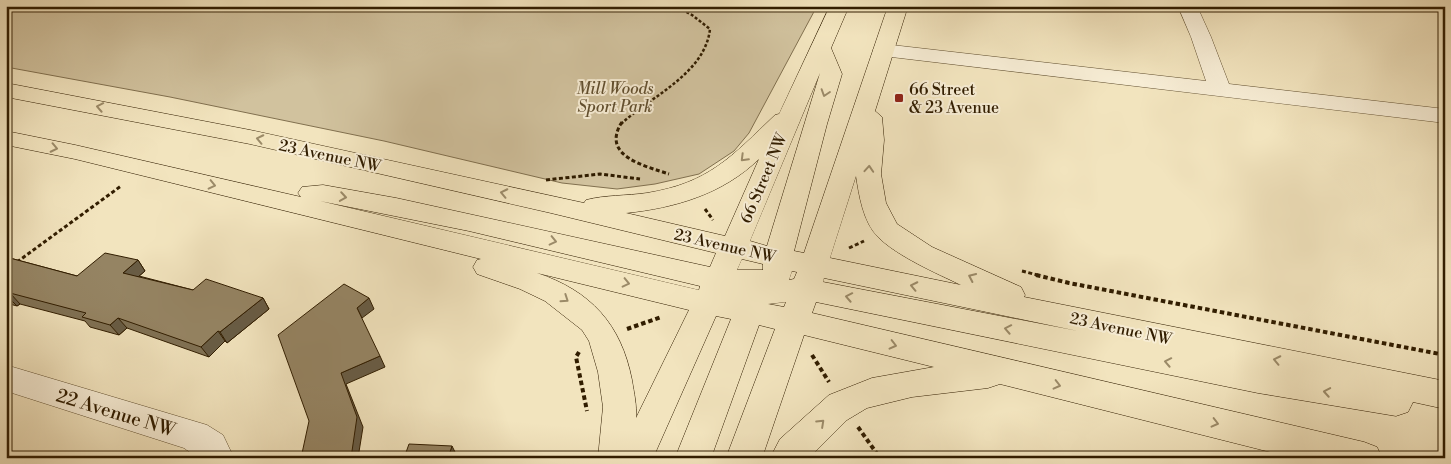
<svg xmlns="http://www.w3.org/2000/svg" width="1451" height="464" font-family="'Libre Bodoni',serif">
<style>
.green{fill:#d1c29e;stroke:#81704f}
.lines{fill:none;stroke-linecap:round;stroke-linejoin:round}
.minor-casing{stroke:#614f30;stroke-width:1}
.major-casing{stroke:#311d00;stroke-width:1}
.path-far2{stroke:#311d00;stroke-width:2.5;stroke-dasharray:3 2;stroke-linecap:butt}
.path-far1{stroke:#311d00;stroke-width:3;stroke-dasharray:4 2.5;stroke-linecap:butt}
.path{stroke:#311d00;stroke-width:4;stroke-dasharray:4.5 3;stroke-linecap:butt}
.minor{fill:#f7edd5;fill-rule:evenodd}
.major{fill:#f2e4be;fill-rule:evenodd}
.wall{fill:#807255;stroke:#311d00}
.shaded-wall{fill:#685c45;stroke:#311d00}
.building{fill:#958463;stroke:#311d00}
.oneway{stroke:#9b8a68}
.poi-dot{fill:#8f2418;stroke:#f7edd5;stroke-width:2}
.labels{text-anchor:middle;stroke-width:4;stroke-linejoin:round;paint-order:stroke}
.park-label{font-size:16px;font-style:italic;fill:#614f2f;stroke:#f7edd5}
.poi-label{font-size:16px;fill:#311d00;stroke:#f7edd5;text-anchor:start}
.street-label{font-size:16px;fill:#311d00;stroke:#f7edd5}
.near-street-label{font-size:19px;fill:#311d00;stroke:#f7edd5}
</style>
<rect width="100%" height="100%" fill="#f2e4be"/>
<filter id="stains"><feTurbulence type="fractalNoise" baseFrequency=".004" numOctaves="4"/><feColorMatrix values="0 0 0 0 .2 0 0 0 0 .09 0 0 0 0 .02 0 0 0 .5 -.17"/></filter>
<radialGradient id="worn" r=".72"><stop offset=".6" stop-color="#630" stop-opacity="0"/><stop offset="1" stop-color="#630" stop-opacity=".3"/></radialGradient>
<path class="green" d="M6,6H817L749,133L734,151L699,174L655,184L617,189L562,183L384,141L170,97L6,67Z"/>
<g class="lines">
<g class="minor-casing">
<g id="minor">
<path d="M1178,6H1197L1211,37L1229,84L1445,109V123L883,56L876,54L873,50L876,46L883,44L1206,81L1191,37Z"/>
<path d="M6,365L207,425L223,435L234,458H198L184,448L6,391Z"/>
</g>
</g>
<g class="major-casing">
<path id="major" d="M830,6H849L831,48L842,74L827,124L794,251L804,253L888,6H908L875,111L882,117L884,140L881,174L886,203L897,224L932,247L1021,287L1025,295L1024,297L1445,381V409L1413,402L1408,412L1396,416L1258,393L816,302L812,313L1364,442L1377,447L1382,458H1294L1000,384L988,388L912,397L867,408L847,420L809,458H770L780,439L829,395L872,378L934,367L804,335L762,458H726L775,329L759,325L711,458H675L731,319L716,316L653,458H598L603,407L598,372L589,341L582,330L545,301L520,289L477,274L473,267L477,260L481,259L75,159L6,145V131L75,145L301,197L298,193L302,187L323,185L396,198L710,267L716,253L551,213L250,144L6,97V83L250,130L584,203L586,200C605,195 626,196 647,193C709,183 731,157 775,115L779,114ZM820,73L767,246L750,241ZM759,159L725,236L626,213C675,208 723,194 759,159ZM856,176C859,195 863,222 878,237C897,256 936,273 961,285L830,258ZM320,201L469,231L700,286L699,290ZM742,259L763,264V270H737ZM792,271L797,272L794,279L789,280ZM537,273L689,310L636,418C637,405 634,393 632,380C621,324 591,291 537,273ZM824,278L1078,331L823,282ZM786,302L784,307L768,304Z"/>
</g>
<path class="path-far2" d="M621,124C651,96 705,74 710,29L692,15L675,6"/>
<g class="path-far1">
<path d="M622,122C600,156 645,166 669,174"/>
<path d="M546,180L600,174L640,179"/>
<path d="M705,209L713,220"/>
<path d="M849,248L864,241"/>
<path d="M17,262L121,186"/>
<path d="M1022,271L1041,276"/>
</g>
<g class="path">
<path d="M1036,275L1069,283L1445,355"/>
<path d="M627,329L661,317"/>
<path d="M579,352L576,357L587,411"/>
<path d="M812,355L829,382"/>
<path d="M858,427L880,458"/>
</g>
<use href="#minor" class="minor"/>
<use href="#major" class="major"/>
</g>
<path class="wall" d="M6,257L77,276L138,260L145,271L139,276L193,290L263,298L269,309L227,343L225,341L209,357L127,328L119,335L90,327L85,321L20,304L17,306L6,303Z"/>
<g class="shaded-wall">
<path d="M138,260L145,271L131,283L123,273Z"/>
<path d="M10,293L20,304L17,306L7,296Z"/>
<path d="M263,298L269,309L227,343L220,332Z"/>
<path d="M369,298L374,309L362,318L357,308Z"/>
<path d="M118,318L127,328L119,335L110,325Z"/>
<path d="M218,331L225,341L209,357L201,347Z"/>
<path d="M380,356L385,367L346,384L363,427L358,458H351L341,373Z"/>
<path d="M452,446L457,456L456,458H448Z"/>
</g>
<g class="building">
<path d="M105,253L138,260L123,273L193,290L206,279L263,298L220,332L218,331L201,347L118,318L110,325L82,317L86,313L10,293L7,296L6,295V257L77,276Z"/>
<path d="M344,284L369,298L357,308L380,356L341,373L357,417L351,458H301L309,421L278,335Z"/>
<path d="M409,444L452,446L448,458H404Z"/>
<path d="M6,451L28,458H6Z"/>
</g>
<defs><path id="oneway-chevron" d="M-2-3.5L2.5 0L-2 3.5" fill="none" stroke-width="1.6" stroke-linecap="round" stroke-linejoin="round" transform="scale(1.25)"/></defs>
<g class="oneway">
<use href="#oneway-chevron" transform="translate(825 93) rotate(108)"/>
<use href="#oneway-chevron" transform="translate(100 107) rotate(-169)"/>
<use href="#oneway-chevron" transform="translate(260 139) rotate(-168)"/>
<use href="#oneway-chevron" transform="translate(54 148) rotate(12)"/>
<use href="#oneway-chevron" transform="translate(744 158) rotate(135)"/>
<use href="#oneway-chevron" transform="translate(869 169) rotate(-86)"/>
<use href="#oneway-chevron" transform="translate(212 185) rotate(13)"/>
<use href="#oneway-chevron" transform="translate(504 193) rotate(-168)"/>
<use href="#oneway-chevron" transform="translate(343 197) rotate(9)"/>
<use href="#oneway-chevron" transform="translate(553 241) rotate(13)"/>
<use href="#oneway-chevron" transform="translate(972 277) rotate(-155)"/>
<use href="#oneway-chevron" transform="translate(626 283) rotate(13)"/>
<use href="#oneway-chevron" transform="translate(914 286) rotate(-168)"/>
<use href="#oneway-chevron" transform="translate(849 297) rotate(-169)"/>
<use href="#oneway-chevron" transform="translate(565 299) rotate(34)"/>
<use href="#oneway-chevron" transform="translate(1008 329) rotate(-169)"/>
<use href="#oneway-chevron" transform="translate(893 345) rotate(14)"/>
<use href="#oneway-chevron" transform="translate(1277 360) rotate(-168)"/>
<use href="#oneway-chevron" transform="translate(1168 362) rotate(-169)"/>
<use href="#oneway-chevron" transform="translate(1057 385) rotate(14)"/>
<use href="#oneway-chevron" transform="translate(1327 392) rotate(-170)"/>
<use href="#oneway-chevron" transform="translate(821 423) rotate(-43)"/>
<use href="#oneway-chevron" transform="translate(1215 423) rotate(14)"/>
</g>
<rect class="poi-dot" x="894" y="93" width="10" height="10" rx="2.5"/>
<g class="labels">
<g class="park-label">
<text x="615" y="94">Mill Woods<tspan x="615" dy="18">Sport Park</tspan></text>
</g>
<g class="poi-label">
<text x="909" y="95">66 Street<tspan x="909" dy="18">&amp; 23 Avenue</tspan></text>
</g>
<g class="street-label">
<text transform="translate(330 155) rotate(12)" y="6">23 Avenue NW</text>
<text transform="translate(763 178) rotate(-67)" y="6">66 Street NW</text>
<text transform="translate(725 245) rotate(13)" y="6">23 Avenue NW</text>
<text transform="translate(1121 328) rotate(12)" y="6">23 Avenue NW</text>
</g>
<g class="near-street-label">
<text transform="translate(116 412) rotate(17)" y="7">22 Avenue NW</text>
</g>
</g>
<rect width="1451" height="464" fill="none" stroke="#f2e4be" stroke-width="25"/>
<rect x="8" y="8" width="1436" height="449" fill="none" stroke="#311d00" stroke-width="2.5"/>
<rect x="12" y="12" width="1426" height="439" fill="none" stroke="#311d00"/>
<rect width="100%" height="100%" filter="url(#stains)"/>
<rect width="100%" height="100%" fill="url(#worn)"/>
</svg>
